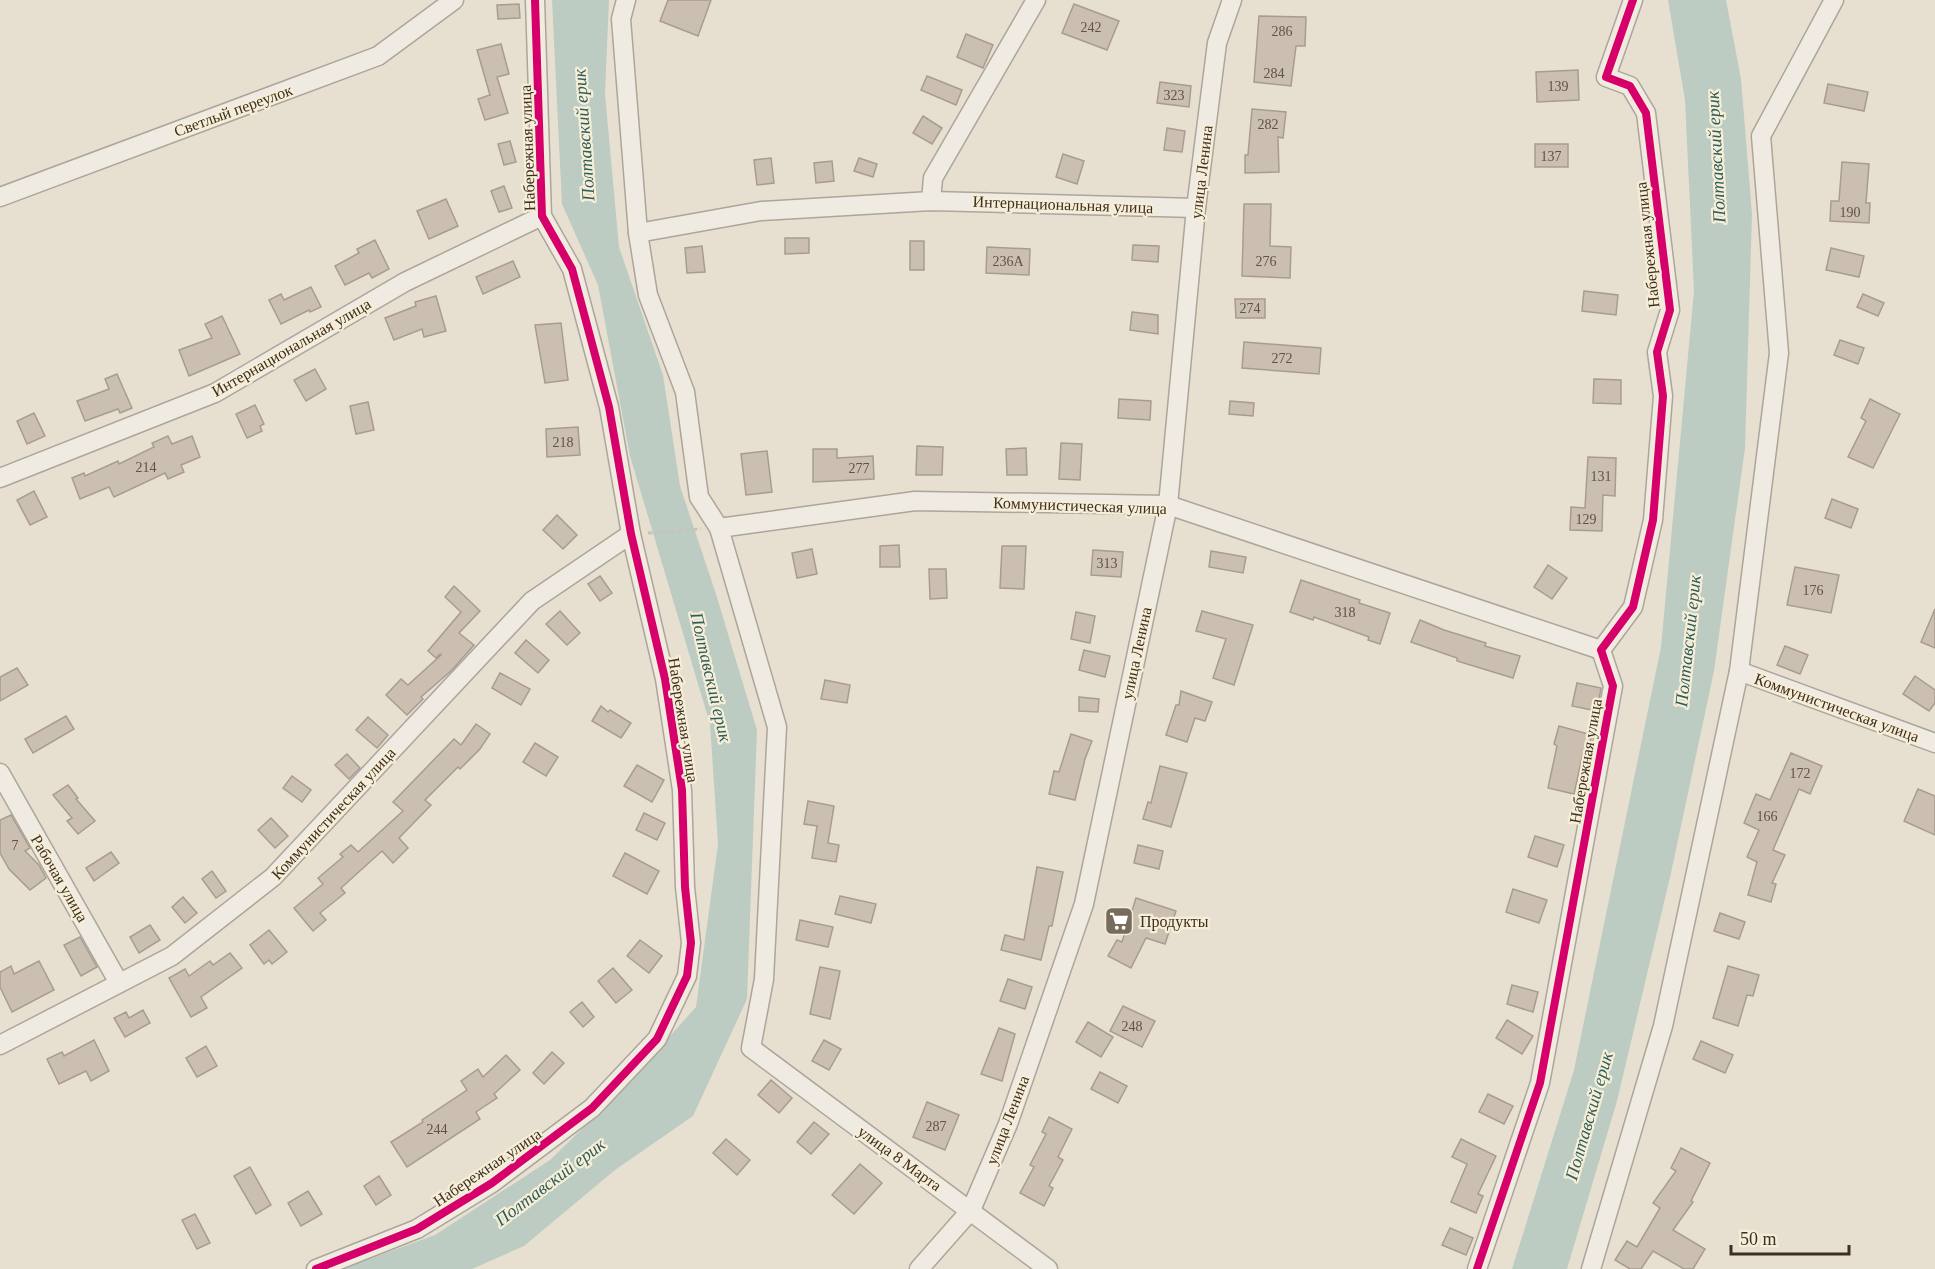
<svg xmlns="http://www.w3.org/2000/svg" width="1935" height="1269" font-family="Georgia,serif">
<style>
.water{fill:#bcccc2}
.building{fill:#cbbfb2;stroke:#a89c90;stroke-width:1.5}
.lines{fill:none;stroke-linecap:round;stroke-linejoin:round}
.minor-casing{stroke:#ada599;stroke-width:21}
.path{stroke:#c8c2b9;stroke-width:3;stroke-dasharray:4.5 3;stroke-linecap:butt}
.minor{stroke:#efebe3;stroke-width:18}
.cycleway-casing{stroke:#f7eed8;stroke-width:11}
.cycleway{stroke:#d6006c;stroke-width:8}
.labels{text-anchor:middle;stroke-width:4.5;stroke-linejoin:round;paint-order:stroke}
.number-label{font-size:14px;fill:#605244}
.street-label{font-size:16px;fill:#3d2e20;stroke:#f7eed8}
.poi-label{font-size:16px;fill:#3d2e20;stroke:#f7eed8;text-anchor:start}
.water-label{font-size:18px;font-style:italic;fill:#2f5d5a;stroke:#f7eed8}
</style>
<rect width="100%" height="100%" fill="#e7e0d1"/>
<g class="water">
<path d="M552,0H609L605,94L619,247L663,375L680,486L715,591L757,730L747,999L693,1116L615,1170L524,1246L472,1269H342L435,1235L550,1160L619,1093L696,1007L718,844L710,724L630,456L598,285L562,204Z"/>
<path d="M1668,0H1726L1741,79L1752,214L1745,448L1714,671L1671,873L1617,1101L1567,1269H1512L1574,1070L1661,647L1694,291L1685,100Z"/>
</g>
<g class="building">
<path d="M668,0H711L698,36L660,21Z"/>
<path d="M519,4L520,18L498,19L497,5Z"/>
<path d="M1074,4L1119,21L1107,50L1062,33Z"/>
<path d="M1259,16L1306,17L1305,46H1296L1291,86L1254,82Z"/>
<path d="M966,34L993,45L983,68L957,57Z"/>
<path d="M501,44L509,74L497,77L508,113L485,120L478,99L490,95L477,50Z"/>
<path d="M1578,70L1579,100L1537,102L1536,72Z"/>
<path d="M927,76L962,90L956,105L921,90Z"/>
<path d="M1160,82L1191,86L1189,107L1157,103Z"/>
<path d="M1828,84L1868,92L1864,111L1824,103Z"/>
<path d="M1252,109L1286,112L1283,138L1278,137L1279,172L1245,173V155H1248Z"/>
<path d="M923,116L942,128L932,144L913,133Z"/>
<path d="M1167,128L1185,131L1182,152L1164,150Z"/>
<path d="M510,141L516,162L504,165L498,144Z"/>
<rect x="1535" y="144" width="33" height="23"/>
<path d="M1063,154L1084,161L1077,184L1056,177Z"/>
<path d="M771,158L774,183L757,185L754,160Z"/>
<path d="M859,158L877,164L873,177L854,171Z"/>
<path d="M832,161L834,181L816,183L814,163Z"/>
<path d="M1842,162L1869,164L1866,203H1870L1869,223L1830,221L1831,201H1839Z"/>
<path d="M504,186L512,208L499,212L491,191Z"/>
<path d="M446,199L458,226L429,239L417,211Z"/>
<path d="M1244,204H1271L1270,246L1291,247L1290,278L1242,276Z"/>
<path d="M785,238H809V253L785,254Z"/>
<path d="M375,240L389,269L372,278L369,273L345,285L335,266L359,253L357,249Z"/>
<rect x="910" y="241" width="14" height="29"/>
<path d="M1133,245L1159,246L1158,262L1132,260Z"/>
<path d="M702,246L705,272L687,273L685,248Z"/>
<path d="M987,247L1030,249L1029,275L986,273Z"/>
<path d="M1831,248L1864,256L1859,277L1826,270Z"/>
<path d="M513,261L520,277L483,294L476,277Z"/>
<path d="M311,287L321,307L310,312L309,310L281,324L269,300L281,294L284,300Z"/>
<path d="M1584,291L1618,295L1616,315L1582,311Z"/>
<path d="M1863,294L1884,303L1878,316L1857,307Z"/>
<path d="M436,296L446,331L424,337L422,329L394,340L385,318L416,306L415,302Z"/>
<path d="M1235,299H1265V318H1236Z"/>
<path d="M1132,312L1158,315V334L1130,330Z"/>
<path d="M222,316L240,354L189,376L179,350L212,338L205,324Z"/>
<path d="M561,323L568,380L545,383L535,325Z"/>
<path d="M1840,340L1864,348L1858,364L1834,355Z"/>
<path d="M1244,342L1321,348L1319,374L1242,368Z"/>
<path d="M315,369L326,389L306,401L294,380Z"/>
<path d="M117,374L132,408L120,413L118,409L85,421L77,401L109,389L105,379Z"/>
<path d="M1594,379L1621,380V404L1593,403Z"/>
<path d="M1119,399L1151,401L1150,420L1118,418Z"/>
<path d="M1870,399L1900,414L1873,468L1848,457L1866,421L1861,418Z"/>
<path d="M1230,401L1254,403L1253,416L1229,414Z"/>
<path d="M368,402L374,430L356,434L350,406Z"/>
<path d="M255,405L264,424L260,426L262,431L247,438L236,414Z"/>
<path d="M34,413L45,436L27,444L17,421Z"/>
<path d="M578,427L580,455L547,457L546,429Z"/>
<path d="M168,436L172,444L192,436L200,457L181,465L184,472L168,479L165,473L114,497L109,487L80,499L72,478L84,473L85,476L118,461L119,464L154,447L152,443Z"/>
<path d="M1061,443L1082,444L1080,480L1059,479Z"/>
<path d="M917,446L943,447L942,475H916Z"/>
<path d="M1026,448L1027,475H1007L1006,449Z"/>
<path d="M813,449H837V458L873,456L874,479L813,482Z"/>
<path d="M767,451L772,492L746,495L741,454Z"/>
<path d="M1588,457L1616,458L1615,496L1603,495L1602,531L1570,530L1571,507L1585,508Z"/>
<path d="M34,491L47,517L30,525L17,500Z"/>
<path d="M1832,499L1858,509L1851,528L1825,518Z"/>
<path d="M557,515L577,535L563,549L543,530Z"/>
<path d="M899,545L900,567H880V546Z"/>
<path d="M1002,546H1026L1024,589L1000,588Z"/>
<path d="M812,549L817,574L797,578L792,553Z"/>
<path d="M1093,550L1123,552L1121,577L1091,575Z"/>
<path d="M1211,551L1246,557L1243,573L1209,567Z"/>
<path d="M1548,565L1567,578L1552,599L1534,587Z"/>
<path d="M1795,567L1839,575L1831,613L1787,605Z"/>
<path d="M929,569H946L947,598L930,599Z"/>
<path d="M600,576L612,593L600,601L588,584Z"/>
<path d="M1301,580L1360,600L1359,603L1390,613L1380,644L1368,640L1369,637L1314,617L1313,620L1290,612Z"/>
<path d="M454,586L480,611L459,633L474,645L452,670L421,697L423,699L407,715L386,695L401,679L408,685L441,655L440,654L436,658L428,651L461,612L445,597Z"/>
<path d="M1935,609V648L1921,642Z"/>
<path d="M560,611L580,633L567,645L546,624Z"/>
<path d="M1202,611L1253,625L1234,685L1213,678L1226,639L1196,631Z"/>
<path d="M1076,612L1095,616L1090,643L1071,639Z"/>
<path d="M1420,620L1444,630L1486,643L1485,646L1520,656L1513,678L1457,661V658L1411,642Z"/>
<path d="M526,640L549,660L538,673L515,653Z"/>
<path d="M1785,646L1808,655L1800,674L1777,665Z"/>
<path d="M1084,650L1110,656L1105,677L1079,670Z"/>
<path d="M17,668L28,685L0,701V677Z"/>
<path d="M500,673L530,689L521,705L492,688Z"/>
<path d="M1915,676L1935,690V703L1929,711L1903,694Z"/>
<path d="M825,680L850,685L847,703L821,699Z"/>
<path d="M1577,683L1601,688L1597,711L1572,706Z"/>
<path d="M1181,691L1212,702L1205,721L1195,718L1187,742L1166,735L1176,705H1179Z"/>
<path d="M1079,697L1099,699L1098,712L1079,711Z"/>
<path d="M601,706L608,712L610,710L631,723L621,738L592,721Z"/>
<path d="M66,716L74,729L33,753L25,739Z"/>
<path d="M368,717L388,735L377,748L356,730Z"/>
<path d="M476,724L490,734L480,749L460,769L458,767L425,800L431,805L399,838L408,848L393,863L382,851L341,888L345,893L320,913L326,920L313,931L294,908L323,884L318,878L343,857L340,854L351,845L358,852L403,811L393,802L454,739L461,745Z"/>
<path d="M1559,726L1592,735L1587,754L1583,753L1574,794L1548,788L1557,746L1554,744Z"/>
<path d="M1071,734L1092,741L1085,759L1075,800L1049,794L1054,771L1059,772Z"/>
<path d="M535,743L558,757L546,776L523,762Z"/>
<path d="M1791,753L1822,766L1810,794L1799,789L1773,850L1785,855L1772,883L1776,884L1771,902L1748,895L1757,862L1747,857L1759,830L1744,823L1756,794L1770,800Z"/>
<path d="M347,754L360,768L349,779L335,765Z"/>
<path d="M637,765L664,780L652,802L624,786Z"/>
<path d="M1160,766L1187,773L1171,827L1143,819L1148,802L1151,803Z"/>
<path d="M292,776L311,790L302,802L283,788Z"/>
<path d="M68,785L78,798L76,799L95,821L78,834L67,821L72,818L53,795Z"/>
<path d="M1918,789L1935,796V835L1904,821Z"/>
<path d="M808,801L834,806L828,843L839,845L836,862L812,858L817,826L804,824Z"/>
<path d="M644,813L665,823L657,840L636,830Z"/>
<path d="M11,815L30,848L25,851L39,865L46,878L30,890L9,869L0,853V820Z"/>
<path d="M271,818L288,836L275,848L258,830Z"/>
<path d="M1535,836L1564,845L1557,867L1528,857Z"/>
<path d="M1138,845L1163,851L1159,869L1134,863Z"/>
<path d="M111,852L119,863L94,881L86,868Z"/>
<path d="M625,853L659,871L647,894L613,876Z"/>
<path d="M1037,867L1063,872L1052,926H1049L1041,960L1001,950L1005,935L1024,940Z"/>
<path d="M212,871L226,891L216,898L202,879Z"/>
<path d="M1513,889L1547,900L1539,923L1506,912Z"/>
<path d="M840,896L876,904L871,923L835,914Z"/>
<path d="M183,897L197,913L185,923L172,907Z"/>
<path d="M1136,898L1176,911L1165,944L1146,938L1131,968L1108,956L1117,940L1122,942Z"/>
<path d="M1720,913L1745,922L1739,939L1714,931Z"/>
<path d="M800,920L833,927L828,947L796,940Z"/>
<path d="M150,925L160,940L139,953L130,937Z"/>
<path d="M269,930L287,952L272,964L269,960L264,964L250,945Z"/>
<path d="M80,937L97,967L81,976L64,945Z"/>
<path d="M640,940L662,956L649,973L627,956Z"/>
<path d="M230,953L242,968L201,997L207,1008L191,1017L169,978L185,969L189,976L210,961L213,965Z"/>
<path d="M39,961L54,990L12,1012L0,987V972L11,966L14,974Z"/>
<path d="M1728,966L1759,975L1753,996L1747,995L1738,1026L1713,1018Z"/>
<path d="M820,967L840,971L830,1019L810,1014Z"/>
<path d="M613,968L632,990L616,1003L598,981Z"/>
<path d="M1008,979L1032,987L1025,1009L1000,1001Z"/>
<path d="M1512,985L1538,992L1533,1012L1507,1004Z"/>
<path d="M582,1002L594,1017L583,1027L570,1012Z"/>
<path d="M1123,1006L1155,1021L1142,1047L1110,1031Z"/>
<path d="M143,1010L150,1023L125,1037L114,1018L126,1012L129,1018Z"/>
<path d="M1507,1020L1533,1036L1522,1054L1496,1038Z"/>
<path d="M1088,1022L1113,1037L1101,1057L1076,1042Z"/>
<path d="M999,1028L1015,1034L1002,1081L981,1074Z"/>
<path d="M94,1040L109,1071L91,1081L86,1071L59,1084L47,1059L62,1052L64,1056Z"/>
<path d="M824,1040L841,1049L829,1070L812,1061Z"/>
<path d="M1701,1041L1733,1055L1725,1073L1693,1059Z"/>
<path d="M206,1046L217,1066L197,1077L186,1058Z"/>
<path d="M552,1052L564,1063L544,1084L533,1073Z"/>
<path d="M506,1055L520,1070L494,1094L497,1098L476,1112L480,1119L407,1167L391,1142L423,1122L422,1120L467,1090L461,1081L478,1069L483,1077Z"/>
<path d="M1100,1072L1127,1086L1118,1103L1091,1089Z"/>
<path d="M771,1080L792,1098L779,1113L758,1095Z"/>
<path d="M1488,1094L1513,1106L1504,1124L1479,1112Z"/>
<path d="M927,1102L959,1115L945,1150L913,1137Z"/>
<path d="M1049,1117L1072,1129L1058,1157L1063,1160L1049,1186L1053,1188L1044,1206L1020,1193L1034,1167L1030,1165L1046,1134L1042,1132Z"/>
<path d="M814,1122L829,1134L811,1154L797,1142Z"/>
<path d="M726,1139L750,1160L737,1175L713,1153Z"/>
<path d="M1461,1139L1496,1156L1478,1194L1483,1196L1476,1213L1451,1202L1467,1164L1452,1157Z"/>
<path d="M1681,1148L1710,1163L1691,1201L1693,1202L1673,1230L1705,1249L1693,1269H1684L1653,1251L1641,1269H1630L1615,1260L1627,1241L1637,1247L1660,1208L1653,1203L1676,1171L1671,1168Z"/>
<path d="M860,1164L882,1183L854,1214L832,1195Z"/>
<path d="M250,1167L271,1205L256,1214L234,1176Z"/>
<path d="M379,1176L391,1195L376,1205L364,1186Z"/>
<path d="M308,1191L322,1214L301,1226L288,1203Z"/>
<path d="M195,1214L210,1243L197,1249L182,1220Z"/>
<path d="M1450,1228L1473,1238L1466,1255L1442,1245Z"/>
</g>
<g class="lines">
<g class="minor-casing">
<g id="minor">
<path d="M626,0L621,19L638,233L648,295L685,392L699,497L719,528L777,727L764,979L751,1048L1048,1269"/>
<path d="M0,197L378,56L454,0"/>
<path d="M931,201L933,178L1036,0"/>
<path d="M638,233L761,211L931,201L1196,208"/>
<path d="M0,478L215,393L405,282L542,216"/>
<path d="M719,528L915,501L1168,505L1601,650"/>
<path d="M1739,671L1935,743"/>
<path d="M0,773L119,983"/>
<path d="M0,1045L172,956L273,877L532,601L631,534"/>
<path d="M316,1269L417,1229L492,1183L592,1108L657,1039L687,976L691,943L685,887L682,790L665,679L631,534L609,407L572,269L542,216L535,0"/>
<path d="M919,1269L971,1210L1008,1124L1084,904L1168,505L1196,208L1217,43L1232,0"/>
<path d="M1477,1269L1540,1083L1613,686L1601,650L1633,607L1653,520L1663,396L1657,352L1670,310L1646,113L1630,86L1606,77L1633,0"/>
<path d="M1591,1269L1663,1026L1739,671L1779,353L1761,136L1834,0"/>
</g>
</g>
<path class="path" d="M648,533L701,529"/>
<use href="#minor" class="minor"/>
<g class="cycleway-casing">
<g id="cycleway">
<path d="M316,1269L417,1229L492,1183L592,1108L657,1039L687,976L691,943L685,887L682,790L665,679L631,534L609,407L572,269L542,216L535,0"/>
<path d="M1477,1269L1540,1083L1613,686L1601,650L1633,607L1653,520L1663,396L1657,352L1670,310L1646,113L1630,86L1606,77L1633,0"/>
</g>
</g>
<use href="#cycleway" class="cycleway"/>
</g>
<defs>
<g id="supermarket-square" transform="scale(1.5)"><rect x="-9" y="-9" width="18" height="18" rx="4" fill="#786c5e" stroke="#f7eed8"/><path d="M-6-5.5h2.5l.6 2H6L4.5 2H-2.5L-4.4-4H-6ZM-1.5 3.2a1.3 1.3 0 1 0 .1 0ZM3 3.2a1.3 1.3 0 1 0 .1 0Z" fill="#fff"/></g>
</defs>
<g fill-rule="evenodd">
<use href="#supermarket-square" x="1119" y="921"/>
</g>
<g class="labels">
<g class="number-label">
<text x="1091" y="32">242</text>
<text x="1282" y="36">286</text>
<text x="1274" y="78">284</text>
<text x="1558" y="91">139</text>
<text x="1174" y="100">323</text>
<text x="1268" y="129">282</text>
<text x="1551" y="161">137</text>
<text x="1850" y="217">190</text>
<text x="1008" y="266">236А</text>
<text x="1266" y="266">276</text>
<text x="1250" y="313">274</text>
<text x="1282" y="363">272</text>
<text x="563" y="447">218</text>
<text x="146" y="472">214</text>
<text x="859" y="473">277</text>
<text x="1601" y="481">131</text>
<text x="1586" y="524">129</text>
<text x="1107" y="568">313</text>
<text x="1813" y="595">176</text>
<text x="1345" y="617">318</text>
<text x="1800" y="778">172</text>
<text x="1767" y="821">166</text>
<text x="15" y="850">7</text>
<text x="1132" y="1031">248</text>
<text x="936" y="1131">287</text>
<text x="437" y="1134">244</text>
</g>
<g class="street-label">
<text transform="translate(233 110) rotate(-20)" y="6">Светлый переулок</text>
<text transform="translate(527 148) rotate(-92)" y="6">Набережная улица</text>
<text transform="translate(1201 172) rotate(-83)" y="6">улица Ленина</text>
<text transform="translate(1063 204) rotate(2)" y="6">Интернациональная улица</text>
<text transform="translate(1647 245) rotate(-96)" y="6">Набережная улица</text>
<text transform="translate(291 347) rotate(-30)" y="6">Интернациональная улица</text>
<text transform="translate(1080 505) rotate(2)" y="6">Коммунистическая улица</text>
<text transform="translate(1136 653) rotate(-78)" y="6">улица Ленина</text>
<text transform="translate(1837 707) rotate(20)" y="6">Коммунистическая улица</text>
<text transform="translate(684 720) rotate(81)" y="6">Набережная улица</text>
<text transform="translate(1585 761) rotate(-80)" y="6">Набережная улица</text>
<text transform="translate(333 813) rotate(-47)" y="6">Коммунистическая улица</text>
<text transform="translate(60 878) rotate(60)" y="6">Рабочая улица</text>
<text transform="translate(1007 1120) rotate(-69)" y="6">улица Ленина</text>
<text transform="translate(900 1158) rotate(36)" y="6">улица 8 Марта</text>
<text transform="translate(487 1167) rotate(-34)" y="6">Набережная улица</text>
</g>
<g class="poi-label">
<text x="1140" y="927">Продукты</text>
</g>
<g class="water-label">
<text transform="translate(584 135) rotate(-94)" y="6">Полтавский ерик</text>
<text transform="translate(1716 157) rotate(-93)" y="6">Полтавский ерик</text>
<text transform="translate(1688 641) rotate(-84)" y="6">Полтавский ерик</text>
<text transform="translate(711 677) rotate(77)" y="6">Полтавский ерик</text>
<text transform="translate(1589 1116) rotate(-74)" y="6">Полтавский ерик</text>
<text transform="translate(550 1182) rotate(-37)" y="6">Полтавский ерик</text>
</g>
</g>
<path d="M1731 1245v9h118v-9" fill="none" stroke="#3d2e20" stroke-width="3"/>
<text x="1740" y="1245" font-size="18" fill="#3d2e20" stroke="#f7eed8" stroke-width="4.5" paint-order="stroke">50 m</text>
</svg>
